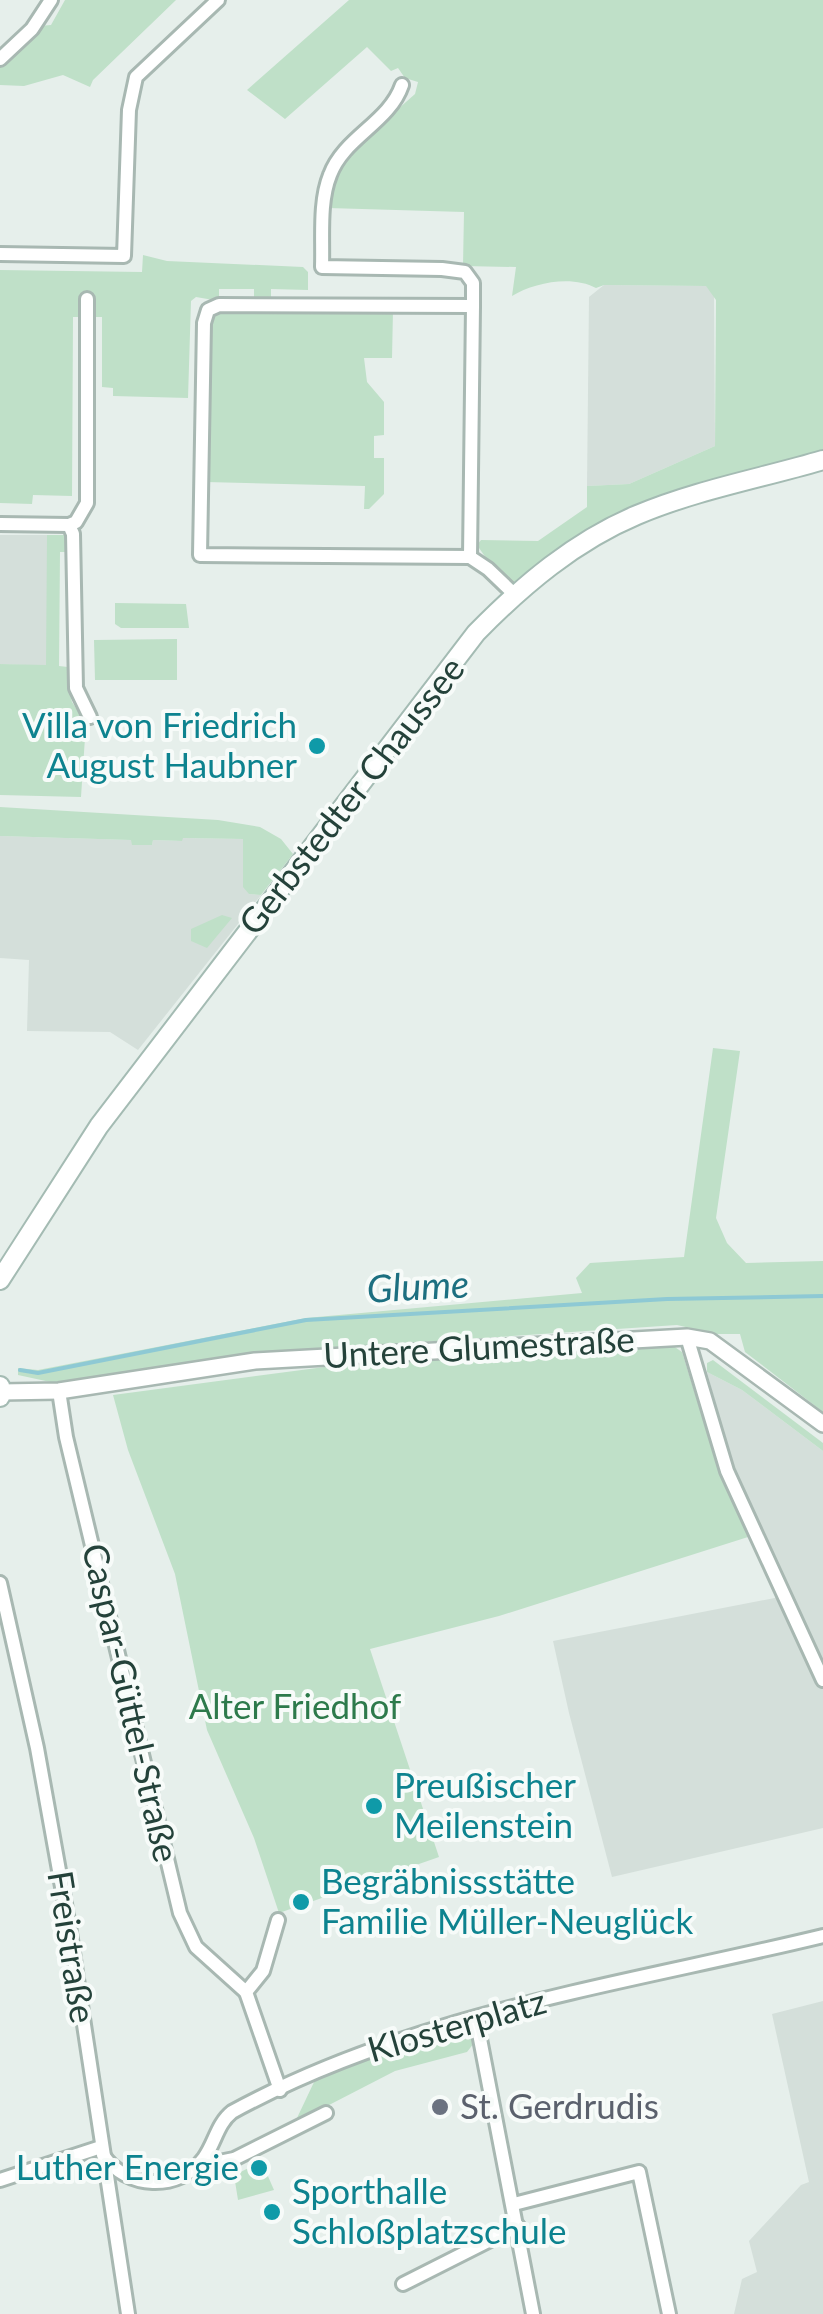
<svg xmlns="http://www.w3.org/2000/svg" width="823" height="2314" font-family="Lato,sans-serif">
<style>
.built{fill:#d4dfda}
.green{fill:#bfe0c8}
.lines{fill:none;stroke-linecap:round;stroke-linejoin:round}
.stream{stroke:#8ec9d4;stroke-width:4}
.minor-casing{stroke:#a8b8b2;stroke-width:18}
.tertiary-casing{stroke:#a8b8b2;stroke-width:20}
.secondary-casing{stroke:#a4bbb3;stroke-width:22}
.minor{stroke:#fff;stroke-width:12}
.tertiary{stroke:#fff;stroke-width:15}
.secondary{stroke:#fff;stroke-width:18}
.culture-dot{fill:#0f9aa8;stroke:#f7fbf9;stroke-width:4}
.worship-dot{fill:#6b7280;stroke:#f7fbf9;stroke-width:4}
.labels{text-anchor:middle;stroke-width:8;stroke-linejoin:round;paint-order:stroke}
.culture-label{font-size:35px;fill:#0d838f;stroke:#f7fbf9;text-anchor:start}
.street-label{font-size:35px;fill:#24423a;stroke:#f7fbf9}
.park-label{font-size:35px;fill:#2d7a4b;stroke:#f7fbf9}
.worship-label{font-size:35px;fill:#5b616d;stroke:#f7fbf9;text-anchor:start}
.water-label{font-size:38px;font-style:italic;fill:#1c6f80;stroke:#f7fbf9}
</style>
<rect width="100%" height="100%" fill="#e6efeb"/>
<g class="built">
<path d="M604,285L707,286L714,293L715,446L629,484L587,486L589,297Z"/>
<path d="M0,535H47V666L0,664Z"/>
<path d="M0,836L132,840V845H152L153,840L182,841V838L244,839L249,894L261,895L138,1050L110,1032L27,1031L29,960L0,958Z"/>
<path d="M707,1372L742,1390L823,1451V1828L612,1877L569,1713L553,1641L790,1595L732,1466Z"/>
<path d="M823,2001V2314H734L742,2279L757,2272L749,2241L801,2185L809,2182L772,2014Z"/>
</g>
<g class="green">
<path d="M65,0H176L93,80L90,87L63,75L24,86L0,85V63L39,26L51,25Z"/>
<path d="M349,0H823V451L641,508L522,581L513,582L488,561L477,545L481,540L538,541L587,507V486L629,484L715,446L716,300L706,286L604,285L596,288C573,275 534,282 512,296L516,267L463,266L464,212L328,208L338,167L353,149L415,94L418,82L405,78L398,68L391,71L367,47L285,119L247,90Z"/>
<path d="M143,255L167,261L303,267L308,272V290L271,289V300L254,301V289H219V301L196,297L191,301L188,398L113,396V388L102,387V317H73L72,496L33,495L32,504L0,503V270L142,272Z"/>
<path d="M229,308L393,310L392,358H364L367,382L384,402V435L374,436V458H384V494L369,509H364L365,486L206,482L210,321L216,313Z"/>
<path d="M47,535H68V552H60L59,666L68,667V687L72,702L86,723L81,797L0,795V664L46,665Z"/>
<path d="M115,603L186,604L189,628H121L115,624Z"/>
<path d="M177,639V680H95L94,640Z"/>
<path d="M0,807L218,820L260,827L281,839L293,854L261,895L249,894L243,887V839L183,838L182,841L153,840L152,845H132L131,840L0,836Z"/>
<path d="M222,915L232,918L207,948L191,941V929Z"/>
<path d="M713,1048L740,1051L716,1218L727,1243L746,1263L823,1261V1412L745,1352L740,1334H715L677,1325L243,1354L55,1383L18,1375V1368L38,1370L306,1318L582,1293L576,1278L590,1263L684,1257Z"/>
<path d="M669,1343L682,1352L718,1467L748,1537L499,1616L370,1649L439,1857L279,1913L254,1838L207,1730L175,1574L128,1450L113,1395L355,1363Z"/>
<path d="M713,1360L823,1443V1451L742,1390L707,1372V1363Z"/>
<path d="M464,2028L473,2036L474,2043L467,2052L395,2071L298,2121L297,2118L315,2080L432,2035Z"/>
<path d="M253,2166L258,2177L267,2174L274,2190L238,2200L234,2175Z"/>
</g>
<g class="lines">
<path class="stream" d="M20,1370L38,1373L306,1320L667,1299L823,1296"/>
<g class="minor-casing">
<g id="minor">
<path d="M0,59L32,29L51,0"/>
<path d="M402,85C389,123 344,137 330,175C319,202 323,238 322,267L442,269L465,272L473,283V306"/>
<path d="M0,254L124,256L129,110L136,77L218,0"/>
<path d="M0,524L69,525L76,522L87,503V299"/>
<path d="M69,525L73,534L76,688L90,717"/>
<path d="M470,557L473,306L219,305L208,310L204,323L200,555L470,557L488,569L514,594"/>
<path d="M687,1337L727,1471L823,1680"/>
<path d="M59,1391L66,1437L180,1913L196,1947L246,1992"/>
<path d="M0,1583L37,1748L69,1926L128,2314"/>
<path d="M278,1920L263,1971L246,1992L280,2090"/>
<path d="M476,2018L533,2314"/>
<path d="M103,2155C126,2189 179,2192 204,2158C215,2143 217,2124 232,2112C413,2013 625,1984 823,1936"/>
<path d="M195,2167L234,2159L326,2113"/>
<path d="M0,2180L101,2147"/>
<path d="M514,2204L639,2172L669,2314"/>
<path d="M403,2284L518,2226"/>
</g>
</g>
<g class="tertiary-casing">
<path id="tertiary" d="M1,1392L59,1391L255,1361L687,1337L710,1341L823,1424"/>
</g>
<g class="secondary-casing">
<g id="secondary">
<path d="M0,1280L99,1126L476,633C523,585 575,541 637,515C696,490 762,478 823,460"/>
<path d="M0,1386V1397"/>
</g>
</g>
<use href="#minor" class="minor"/>
<use href="#tertiary" class="tertiary"/>
<use href="#secondary" class="secondary"/>
</g>
<g class="culture-dot">
<circle cx="317" cy="746" r="10"/>
<circle cx="374" cy="1806" r="10"/>
<circle cx="301" cy="1902" r="10"/>
<circle cx="259" cy="2168" r="10"/>
<circle cx="272" cy="2212" r="10"/>
</g>
<circle class="worship-dot" cx="440" cy="2107" r="10"/>
<g class="labels">
<g class="culture-label">
<text x="297" y="738" text-anchor="end">Villa von Friedrich<tspan x="297" dy="40">August Haubner</tspan></text>
<text x="394" y="1798">Preußischer<tspan x="394" dy="40">Meilenstein</tspan></text>
<text x="321" y="1894">Begräbnissstätte<tspan x="321" dy="40">Familie Müller-Neuglück</tspan></text>
<text x="239" y="2180" text-anchor="end">Luther Energie</text>
<text x="292" y="2204">Sporthalle<tspan x="292" dy="40">Schloßplatzschule</tspan></text>
</g>
<g class="street-label">
<text transform="translate(352 796) rotate(-52)" y="12">Gerbstedter Chaussee</text>
<text transform="translate(479 1348) rotate(-3)" y="12">Untere Glumestraße</text>
<text transform="translate(130 1703) rotate(77)" y="12">Caspar-Güttel-Straße</text>
<text transform="translate(71 1947) rotate(81)" y="12">Freistraße</text>
<text transform="translate(457 2026) rotate(-16)" y="12">Klosterplatz</text>
</g>
<g class="park-label">
<text x="295" y="1719">Alter Friedhof</text>
</g>
<g class="worship-label">
<text x="460" y="2119">St. Gerdrudis</text>
</g>
<g class="water-label">
<text transform="translate(418 1287) rotate(-3)" y="13">Glume</text>
</g>
</g>
</svg>
